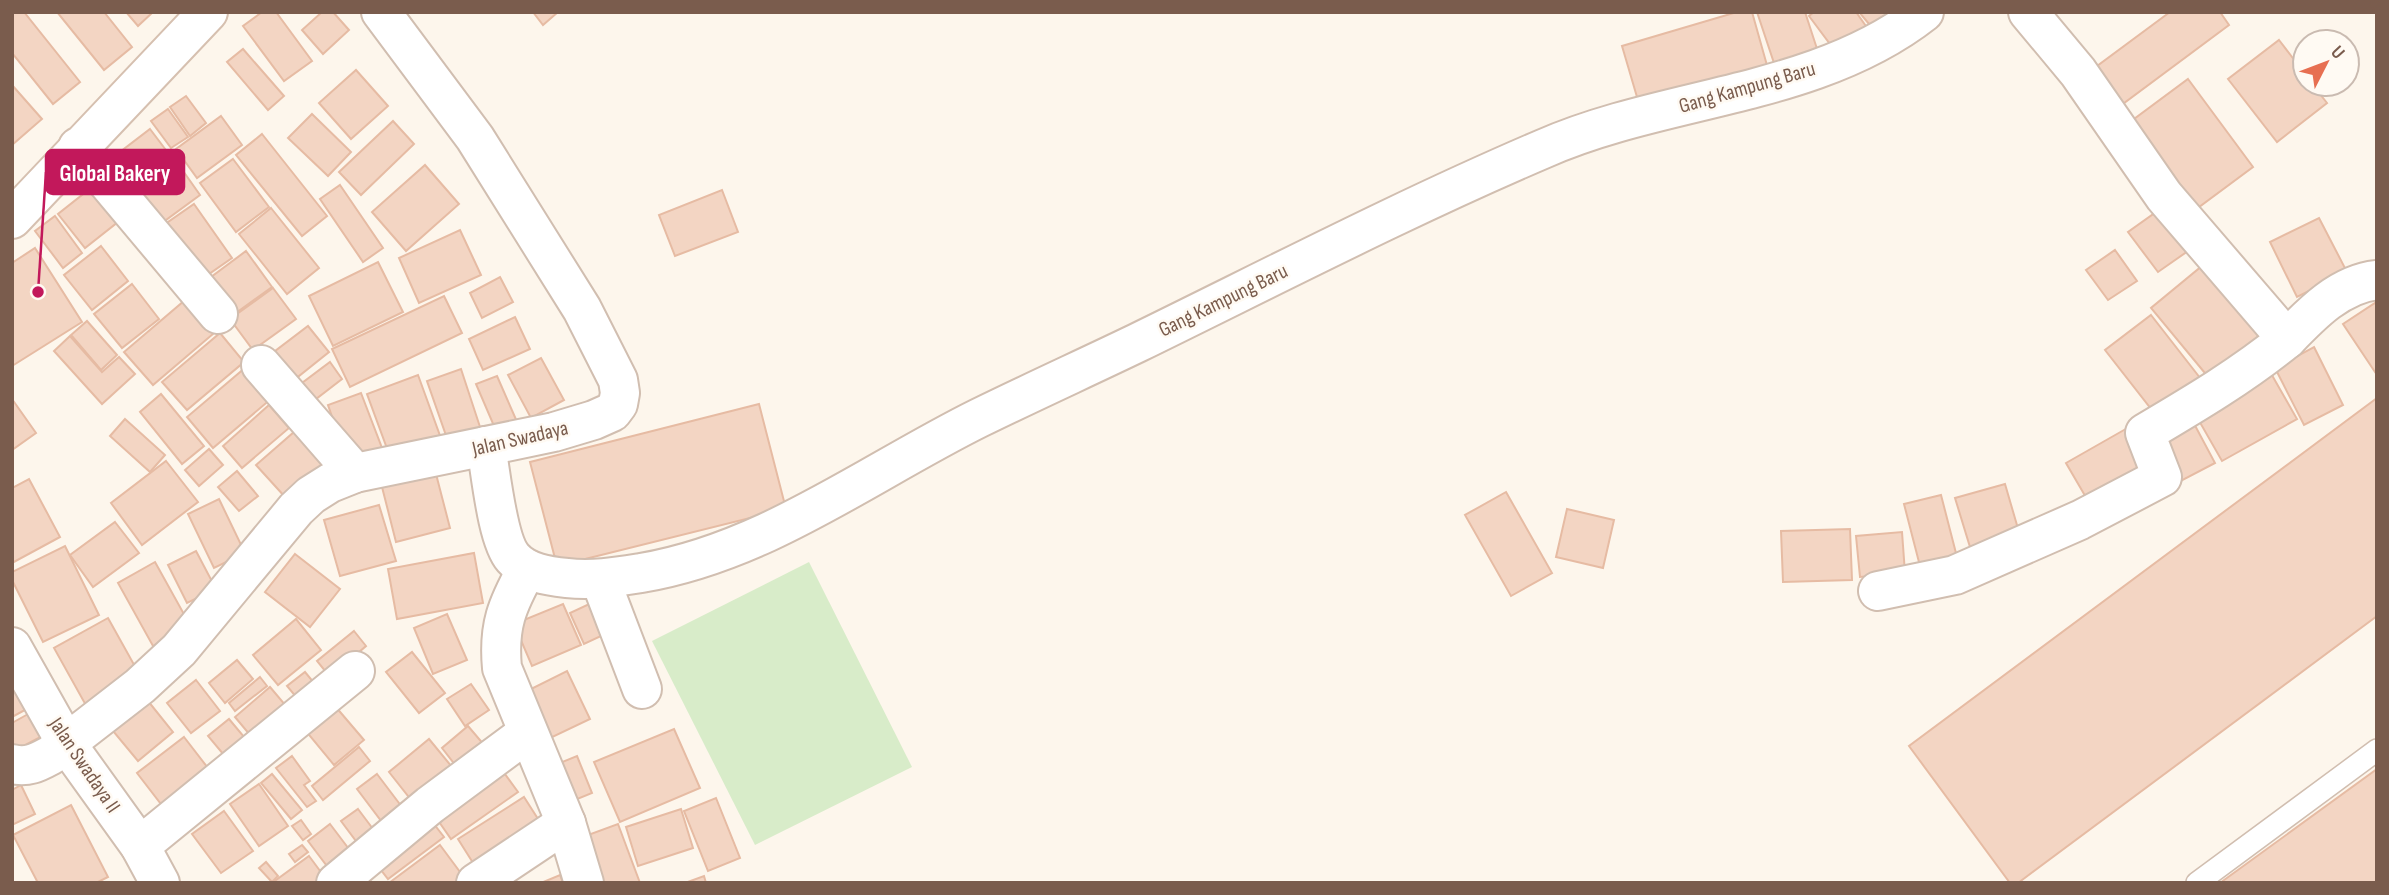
<svg xmlns="http://www.w3.org/2000/svg" width="2389" height="895" font-family="'Sofia Sans Condensed',sans-serif">
<style>
.green{fill:#d8ecc9}
.building{fill:#f3d5c3;stroke:#e6bba3;stroke-width:2}
.lines{fill:none;stroke-linecap:round;stroke-linejoin:round}
.lane-casing{stroke:#d1beb0;stroke-width:24}
.street-casing{stroke:#d1beb0;stroke-width:42}
.secondary-casing{stroke:#d6c0b0;stroke-width:42}
.lane{stroke:#fff;stroke-width:21}
.street{stroke:#fff;stroke-width:38}
.secondary{stroke:#fff;stroke-width:38}
.labels{text-anchor:middle;stroke-width:5;stroke-linejoin:round;paint-order:stroke}
.street-label{font-size:21px;fill:#7a5c4d;stroke:#fffaf3}
.leader{fill:none;stroke:#c2185b;stroke-width:2.5}
.callout-dot{fill:#c2185b;stroke:#fffaf3;stroke-width:2.5}
.callout{fill:#c2185b;stroke:#c2185b;stroke-width:2.5}
.callout-label{font-size:23px;text-anchor:middle;font-weight:bold;fill:#fff}
</style>
<rect width="100%" height="100%" fill="#fdf6ec"/>
<path class="green" d="M809,562L912,767L755,845L652,641Z"/>
<g class="building">
<path d="M12,12H24L80,82L53,104L12,53Z"/>
<path d="M57,12H104L132,47L104,70Z"/>
<path d="M126,12H153L138,26Z"/>
<path d="M262,12H276L312,61L284,81L243,26Z"/>
<path d="M322,12H333L349,30L323,54L302,30Z"/>
<path d="M533,12H558L543,25Z"/>
<path d="M1737,12H1752L1770,76L1642,114L1622,46Z"/>
<path d="M1757,12H1805L1820,58L1777,72Z"/>
<path d="M1814,12H1856L1868,29L1836,52L1809,16Z"/>
<path d="M1859,12H1907L1879,36Z"/>
<path d="M2170,12H2220L2229,25L2116,109L2089,72Z"/>
<path d="M2279,40L2305,74V84H2312L2327,103L2277,142L2228,79Z"/>
<path d="M243,49L284,96L268,110L227,62Z"/>
<path d="M356,70L388,106L351,139L319,103Z"/>
<path d="M2188,79L2253,167L2195,210L2130,122Z"/>
<path d="M12,85L42,119L12,145Z"/>
<path d="M186,96L206,123L190,136L170,107Z"/>
<path d="M168,109L188,137L171,148L151,121Z"/>
<path d="M312,114L351,152L328,176L288,138Z"/>
<path d="M221,116L242,145L197,178L176,149Z"/>
<path d="M393,121L414,144L361,195L339,172Z"/>
<path d="M150,129L178,166L131,202L103,165Z"/>
<path d="M262,134L327,216L302,236L236,155Z"/>
<path d="M233,159L269,207L236,232L200,183Z"/>
<path d="M425,165L459,204L406,251L372,212Z"/>
<path d="M181,168L200,195L155,228L135,201Z"/>
<path d="M96,184L123,218L85,248L58,214Z"/>
<path d="M340,185L383,248L363,262L320,199Z"/>
<path d="M722,190L738,232L675,256L659,215Z"/>
<path d="M194,204L232,258L196,283L158,229Z"/>
<path d="M271,208L319,268L287,294L239,234Z"/>
<path d="M2159,210L2188,251L2158,272L2128,232Z"/>
<path d="M55,216L82,253L63,268L35,231Z"/>
<path d="M2319,218L2347,272L2297,297L2270,242Z"/>
<path d="M460,230L481,275L419,303L399,258Z"/>
<path d="M101,246L128,281L92,310L64,275Z"/>
<path d="M35,248L82,322L12,366V263Z"/>
<path d="M2115,250L2137,281L2108,300L2086,270Z"/>
<path d="M246,251L272,287L229,318L203,283Z"/>
<path d="M2208,261L2271,337L2214,384L2151,308Z"/>
<path d="M378,262L403,312L333,346L309,296Z"/>
<path d="M500,277L513,302L482,318L470,293Z"/>
<path d="M132,284L159,319L122,348L94,314Z"/>
<path d="M273,288L296,319L253,350L230,319Z"/>
<path d="M191,295L220,328L153,385L124,352Z"/>
<path d="M444,296L462,333L350,387L332,349Z"/>
<path d="M2375,303L2377,306V375L2343,324Z"/>
<path d="M2151,315L2204,383L2159,419L2105,350Z"/>
<path d="M515,317L530,349L483,370L469,339Z"/>
<path d="M87,321L117,355L101,370L71,335Z"/>
<path d="M308,326L329,352L284,388L262,361Z"/>
<path d="M220,333L244,362L187,410L162,382Z"/>
<path d="M70,336L102,372L119,357L135,374L102,404L54,351Z"/>
<path d="M2314,347L2343,405L2304,425L2275,368Z"/>
<path d="M541,358L564,400L531,418L508,375Z"/>
<path d="M252,362L278,393L213,448L187,417Z"/>
<path d="M330,362L342,379L303,409L290,392Z"/>
<path d="M461,369L482,433L449,444L427,381Z"/>
<path d="M2269,370L2297,419L2222,461L2194,412Z"/>
<path d="M418,375L443,444L392,462L367,394Z"/>
<path d="M497,376L518,424L497,433L476,384Z"/>
<path d="M361,393L382,448L347,460L328,405Z"/>
<path d="M161,394L204,446L182,464L140,412Z"/>
<path d="M2377,398V616L2018,883H2010L1909,746Z"/>
<path d="M12,399L36,433L12,450Z"/>
<path d="M759,404L786,509L557,566L530,462Z"/>
<path d="M269,405L289,428L242,468L223,446Z"/>
<path d="M2191,418L2215,463L2175,484L2151,439Z"/>
<path d="M125,419L165,455L150,472L110,436Z"/>
<path d="M2131,426L2155,469L2091,506L2066,463Z"/>
<path d="M294,432L324,466L286,498L256,465Z"/>
<path d="M209,449L223,465L199,486L185,470Z"/>
<path d="M166,461L198,502L142,545L111,503Z"/>
<path d="M237,471L258,496L239,511L218,487Z"/>
<path d="M436,474L450,528L396,542L382,487Z"/>
<path d="M29,479L60,537L12,563V488Z"/>
<path d="M2005,484L2019,532L1970,547L1955,498Z"/>
<path d="M1506,492L1552,573L1511,596L1465,515Z"/>
<path d="M1941,495L1957,557L1920,566L1904,504Z"/>
<path d="M219,499L245,553L214,568L188,514Z"/>
<path d="M379,505L396,561L340,576L324,520Z"/>
<path d="M1567,509L1614,520L1603,568L1556,557Z"/>
<path d="M115,522L139,553L93,587L70,555Z"/>
<path d="M1850,529L1852,580L1783,582L1781,531Z"/>
<path d="M1902,532L1905,573L1860,577L1856,536Z"/>
<path d="M65,546L99,615L43,642L12,580V572Z"/>
<path d="M196,551L216,589L187,603L168,565Z"/>
<path d="M474,553L483,603L397,619L388,569Z"/>
<path d="M295,554L340,589L310,627L265,592Z"/>
<path d="M155,562L190,625L153,646L118,583Z"/>
<path d="M602,598L616,629L584,644L570,613Z"/>
<path d="M563,604L581,645L532,666L514,624Z"/>
<path d="M447,614L467,660L433,674L414,628Z"/>
<path d="M108,618L142,679L88,709L54,648Z"/>
<path d="M296,619L321,650L278,685L253,655Z"/>
<path d="M354,631L366,646L330,677L317,661Z"/>
<path d="M412,652L445,693L419,713L386,672Z"/>
<path d="M237,660L253,679L225,703L209,683Z"/>
<path d="M12,663L38,703L12,717Z"/>
<path d="M567,671L590,719L544,741L521,694Z"/>
<path d="M305,672L315,684L297,698L287,686Z"/>
<path d="M260,677L267,686L235,711L229,703Z"/>
<path d="M196,680L220,711L191,733L167,703Z"/>
<path d="M471,684L489,710L465,726L447,699Z"/>
<path d="M270,687L292,713L256,742L235,717Z"/>
<path d="M144,696L173,732L138,761L108,725Z"/>
<path d="M335,706L364,740L334,765L305,730Z"/>
<path d="M39,708L52,731L12,752V723Z"/>
<path d="M229,719L250,744L229,761L208,736Z"/>
<path d="M468,726L491,753L463,775L442,748Z"/>
<path d="M674,729L700,788L620,822L594,762Z"/>
<path d="M184,737L218,781L171,817L137,773Z"/>
<path d="M429,739L452,767L412,801L389,772Z"/>
<path d="M359,747L370,761L323,800L312,786Z"/>
<path d="M292,756L310,781L304,785L316,801L307,807L276,768Z"/>
<path d="M577,756L592,793L570,802L555,765Z"/>
<path d="M2377,769V883H2220Z"/>
<path d="M502,770L518,792L451,839L435,816Z"/>
<path d="M272,774L302,810L291,819L261,783Z"/>
<path d="M377,774L405,811L385,826L357,789Z"/>
<path d="M259,784L288,826L259,846L230,804Z"/>
<path d="M21,785L35,814L12,825V790Z"/>
<path d="M524,797L547,833L480,874L458,839Z"/>
<path d="M716,798L740,858L708,871L684,811Z"/>
<path d="M71,805L108,877L96,883H38L13,835Z"/>
<path d="M358,809L382,841L365,853L341,821Z"/>
<path d="M681,809L693,848L638,866L626,827Z"/>
<path d="M224,811L253,851L221,873L192,834Z"/>
<path d="M430,819L444,837L388,879L374,861Z"/>
<path d="M301,820L311,834L303,840L292,826Z"/>
<path d="M330,824L358,861L336,878L308,841Z"/>
<path d="M618,824L640,883H594L577,839Z"/>
<path d="M302,845L308,852L295,862L289,854Z"/>
<path d="M440,845L463,876L454,883H389Z"/>
<path d="M309,856L329,883H272Z"/>
<path d="M266,862L278,876L272,882L259,868Z"/>
<path d="M560,875L563,883H541Z"/>
<path d="M704,876L706,883H685Z"/>
</g>
<g class="lines">
<g class="lane-casing">
<path id="lane" d="M2197,883L2377,750"/>
</g>
<g class="street-casing">
<g id="street">
<path d="M2028,12L2078,72L2164,196L2287,339C2312,313 2340,284 2377,280"/>
<path d="M78,147L218,314"/>
<path d="M261,365L355,473"/>
<path d="M486,446C491,473 497,540 513,558C526,573 548,576 567,578C592,581 616,577 641,573C766,552 868,473 979,418C1032,392 1085,368 1137,343C1272,277 1405,208 1543,149C1665,95 1816,97 1924,12"/>
<path d="M527,569C507,605 498,626 502,668L566,823L584,883"/>
<path d="M600,579L642,689"/>
<path d="M1878,591L1955,575L2080,520L2162,477L2145,433C2194,404 2243,375 2287,339"/>
<path d="M12,647L66,743L140,846L160,883"/>
<path d="M12,764C28,768 38,762 51,755L140,686L179,650L296,509L311,495L330,483L355,473L554,432L594,420L612,412L618,404L620,393L618,380L582,309L475,138L381,12"/>
<path d="M140,846L355,671"/>
<path d="M336,883L430,805L527,733"/>
<path d="M476,883L566,823"/>
</g>
</g>
<g class="secondary-casing">
<path id="secondary" d="M12,219L208,12"/>
</g>
<use href="#lane" class="lane"/>
<use href="#street" class="street"/>
<use href="#secondary" class="secondary"/>
</g>
<g class="labels">
<g class="street-label">
<text transform="translate(1747 87) rotate(-16)" y="7">Gang Kampung Baru</text>
<text transform="translate(1223 300) rotate(-26)" y="7">Gang Kampung Baru</text>
<text transform="translate(520 438) rotate(-13)" y="7">Jalan Swadaya</text>
<text transform="translate(85 765) rotate(56)" y="7">Jalan Swadaya II</text>
</g>
</g>
<path class="leader" d="M38 292L46 172"/>
<circle class="callout-dot" cx="38" cy="292" r="7"/>
<rect class="callout" x="46" y="150" width="138" height="44" rx="7"/>
<g class="callout-label">
<text x="115" y="181">Global Bakery</text>
</g>
<rect width="2389" height="895" fill="none" stroke="#7a5c4d" stroke-width="28"/>
<g transform="translate(2326 63) rotate(48)"><circle r="33" fill="#fffaf3" stroke="#cabbb1" stroke-width="2"/>
<path d="M0-5L12 26L0 18L-12 26Z" fill="#e76f51"/>
<text y="-10" font-size="19" font-weight="bold" text-anchor="middle" fill="#7a5c4d">U</text>
</g>
</svg>
